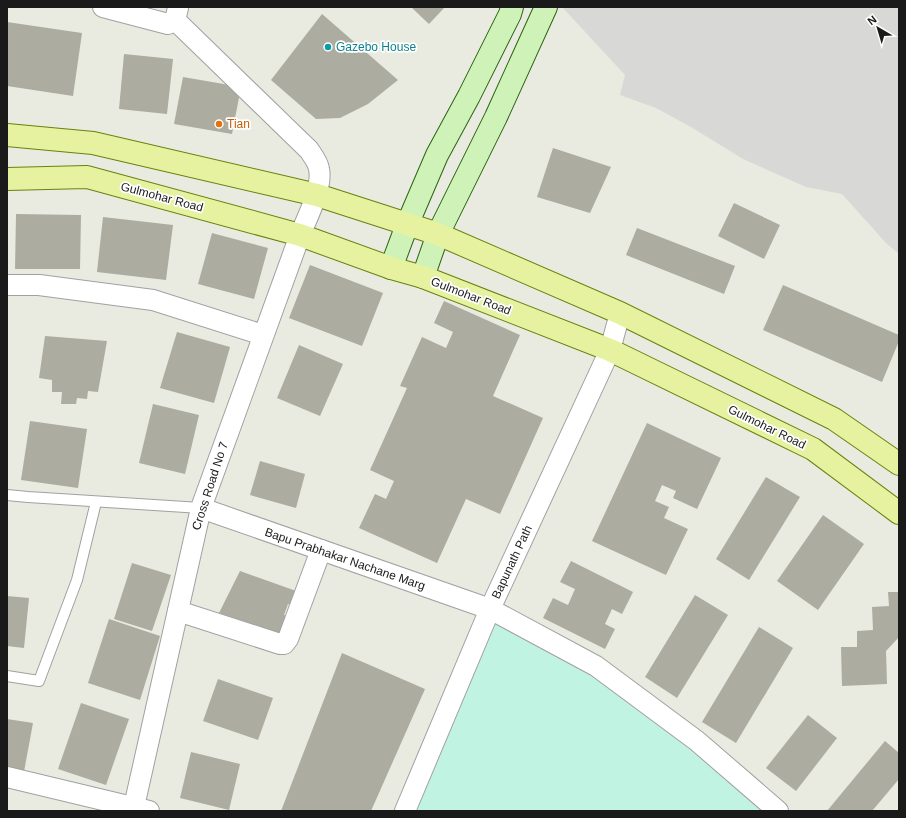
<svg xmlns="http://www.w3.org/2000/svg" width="906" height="818" font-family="Arial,sans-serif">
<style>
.residential{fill:#d8d8d7}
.park{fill:#c0f3e1}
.building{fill:#acaca0}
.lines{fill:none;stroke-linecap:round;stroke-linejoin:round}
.lane-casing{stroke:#a1a1a1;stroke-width:12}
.street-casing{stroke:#a1a1a1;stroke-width:22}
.secondary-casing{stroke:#2a640f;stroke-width:24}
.primary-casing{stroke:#66830e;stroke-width:24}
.lane{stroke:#fff;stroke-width:10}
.street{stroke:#fff;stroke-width:20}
.secondary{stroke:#cef2b8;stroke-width:22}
.primary{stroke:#e6f29f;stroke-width:22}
.culture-dot{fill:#0f9aa8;stroke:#fff;stroke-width:1.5}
.food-dot{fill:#e8710a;stroke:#fff;stroke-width:1.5}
.labels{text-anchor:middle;stroke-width:3.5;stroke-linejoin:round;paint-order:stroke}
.culture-label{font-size:12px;fill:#0d838f;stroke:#fff;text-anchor:start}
.food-label{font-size:12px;fill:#c56008;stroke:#fff;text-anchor:start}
.street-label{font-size:12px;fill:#1a1a1a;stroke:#fff}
</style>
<rect width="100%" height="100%" fill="#e9ebe1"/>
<path class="residential" d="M562,7H899V254L886,243L842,194L806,187L743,159L691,127L656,108L620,95L625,75Z"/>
<path class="park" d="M492,618L605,681L725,776L766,811H407Z"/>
<g class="building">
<path d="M411,7H445L429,24Z"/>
<path d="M322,14L398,80L368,104L340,118L316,119L271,80Z"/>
<path d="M7,22L82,33L73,96L7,86Z"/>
<path d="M124,54L173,59L167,114L119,109Z"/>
<path d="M183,77L241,87L232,134L174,124Z"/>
<path d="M553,148L611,167L590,213L537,197Z"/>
<path d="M734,203L780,225L764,259L718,236Z"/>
<path d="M16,214L81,215L80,269H15Z"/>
<path d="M103,217L173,225L166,280L97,272Z"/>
<path d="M637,228L735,266L724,294L626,255Z"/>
<path d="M212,233L268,248L254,299L198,284Z"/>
<path d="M310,265L383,293L362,346L289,318Z"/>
<path d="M783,285L899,335V341L882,382L763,330Z"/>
<path d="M444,301L520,335L493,396L543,418L500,514L466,499L437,563L359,528L375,494L386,499L394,481L370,470L407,388L400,386L422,337L446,348L453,332L434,323Z"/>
<path d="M177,332L230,347L214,403L160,388Z"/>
<path d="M45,336L107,341L98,392L88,391L87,399L77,398L76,404H61L62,392H52V380L39,378Z"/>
<path d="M299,345L343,364L320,416L277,398Z"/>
<path d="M153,404L199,415L185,474L139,463Z"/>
<path d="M30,421L87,429L78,488L21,480Z"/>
<path d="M647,423L721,458L697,509L673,498L676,491L662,485L655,501L669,507L664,518L688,529L666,575L592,541Z"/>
<path d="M260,461L305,474L296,508L250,495Z"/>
<path d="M766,477L800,497L749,580L716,559Z"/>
<path d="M823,515L864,544L818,610L777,581Z"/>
<path d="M571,561L633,592L622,614L612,609L605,624L615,629L605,649L543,618L553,598L568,605L575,589L560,582Z"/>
<path d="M132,563L171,575L152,631L114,619Z"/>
<path d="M240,571L299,592L294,606L288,604L284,615L290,616L283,634L219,613Z"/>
<path d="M888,592H899V637L886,651L887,684L842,686L841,647H857V631L873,630L872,607L889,606Z"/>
<path d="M695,595L728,615L677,698L645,677Z"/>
<path d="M7,596L29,598L24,648L7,646Z"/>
<path d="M109,619L160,636L140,700L88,683Z"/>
<path d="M759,627L793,648L736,743L702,722Z"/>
<path d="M342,653L425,689L371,811H281Z"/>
<path d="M218,679L273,698L258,740L203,721Z"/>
<path d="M81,703L129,719L106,785L58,769Z"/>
<path d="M808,715L837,738L796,791L766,768Z"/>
<path d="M7,719L33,723L23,777L7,775Z"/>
<path d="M885,741L899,753V779L872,811H827Z"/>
<path d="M191,752L240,764L229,810L180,798Z"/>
</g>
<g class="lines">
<g class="lane-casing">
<g id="lane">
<path d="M7,495L28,497L201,508"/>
<path d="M7,676L39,681L77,580L96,502"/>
</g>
</g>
<g class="street-casing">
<g id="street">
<path d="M103,7L168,24L175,20L178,8"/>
<path d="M7,285H39L153,300L263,335"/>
<path d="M201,508L490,609L596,666L697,741L778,811"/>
<path d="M178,611L280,644H284L288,639L321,550"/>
<path d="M7,777L149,811"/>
<path d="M133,811L201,508L300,235C307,218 323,187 319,169C318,162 313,156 309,150L175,20"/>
<path d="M405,811L490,609L610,350L620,313"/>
</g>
</g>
<g class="secondary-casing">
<g id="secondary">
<path d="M391,268L407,225L437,155L469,96L510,14L512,7"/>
<path d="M423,277L438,234L496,117L546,7"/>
</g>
</g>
<g class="primary-casing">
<g id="primary">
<path d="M7,135L93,143L317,195L438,234L620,313L834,419L899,464"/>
<path d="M7,179L87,177L300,235L391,268L423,277L610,350L813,449L899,513"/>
</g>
</g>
<use href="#lane" class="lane"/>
<use href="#street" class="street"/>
<use href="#secondary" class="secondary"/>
<use href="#primary" class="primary"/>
</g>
<circle class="culture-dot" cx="328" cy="47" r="4"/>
<circle class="food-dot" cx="219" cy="124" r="4"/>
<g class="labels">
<g class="culture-label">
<text x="336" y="51">Gazebo House</text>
</g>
<g class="food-label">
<text x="227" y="128">Tian</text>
</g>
<g class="street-label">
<text transform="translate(162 197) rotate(15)" y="4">Gulmohar Road</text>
<text transform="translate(471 296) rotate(21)" y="4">Gulmohar Road</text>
<text transform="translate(767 427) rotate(26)" y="4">Gulmohar Road</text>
<text transform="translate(210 486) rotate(-72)" y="4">Cross Road No 7</text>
<text transform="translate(345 559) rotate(19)" y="4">Bapu Prabhakar Nachane Marg</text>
<text transform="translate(512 562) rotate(-65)" y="4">Bapunath Path</text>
</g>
</g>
<rect width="906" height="818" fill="none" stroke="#1a1a1a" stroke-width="16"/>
<g transform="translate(878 28) rotate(322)" stroke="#ffffff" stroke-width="3" paint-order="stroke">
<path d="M0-3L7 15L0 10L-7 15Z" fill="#1a1a1a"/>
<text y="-6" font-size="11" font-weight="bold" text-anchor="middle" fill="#1a1a1a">N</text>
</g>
</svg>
